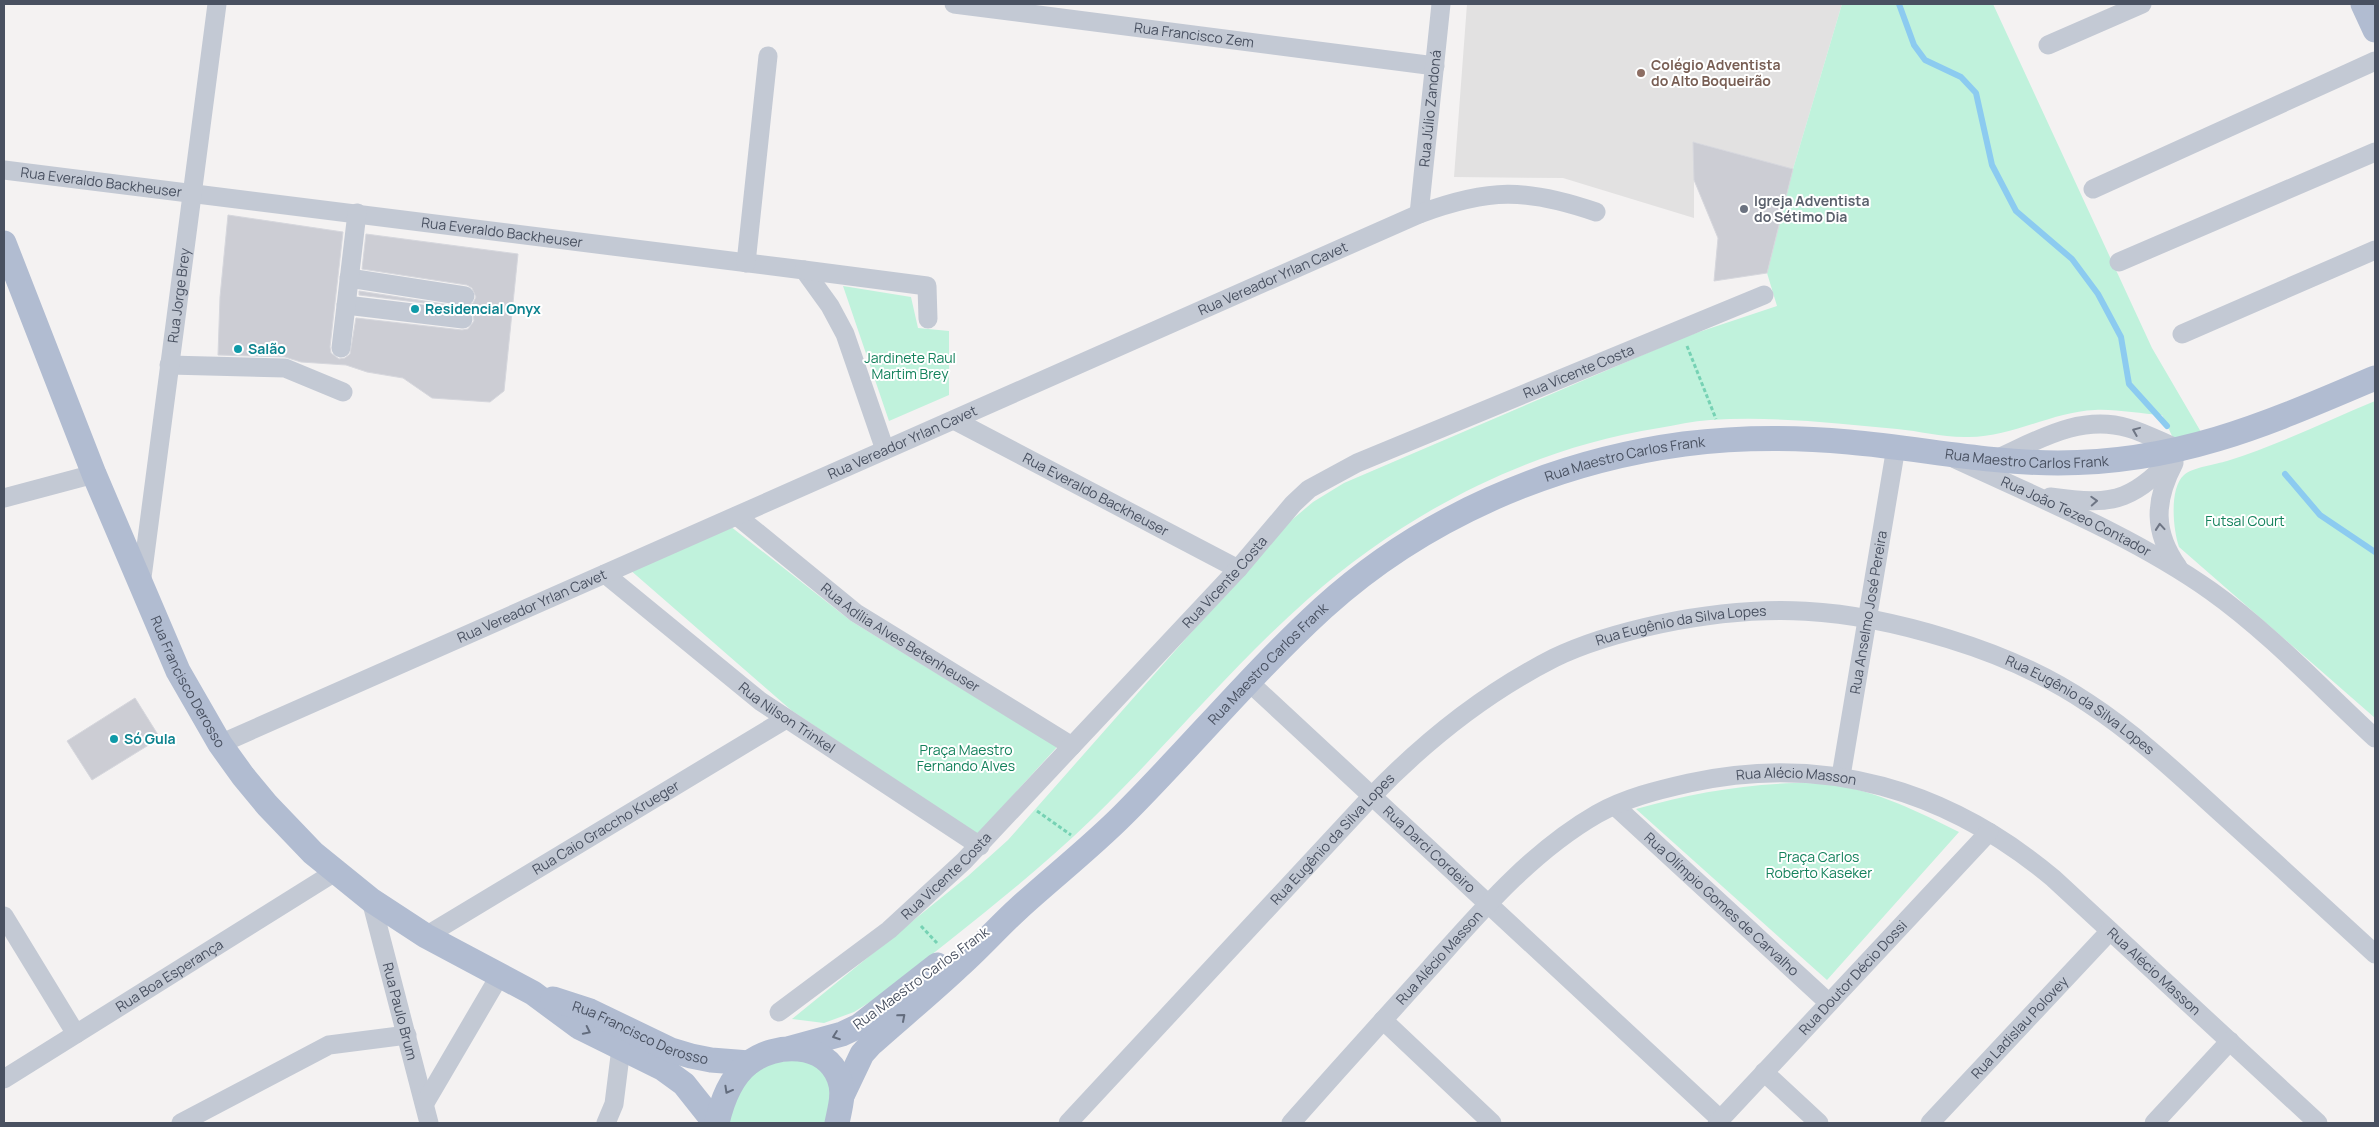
<svg xmlns="http://www.w3.org/2000/svg" width="2379" height="1127" font-family="Manrope,sans-serif">
<style>
.education{fill:#e2e1e1}
.green{fill:#c0f2dc}
.lines{fill:none;stroke-linecap:round;stroke-linejoin:round}
.stream{stroke:#8ccbf0;stroke-width:6}
.building{fill:#cccdd4;stroke:#d6d7dd}
.path{stroke:#76d2b4;stroke-width:3;stroke-dasharray:4 2.5;stroke-linecap:butt}
.minor{stroke:#c3c9d4;stroke-width:19}
.major{stroke:#b1bcd1;stroke-width:25}
.oneway{stroke:#6e7584}
.oneway2{stroke:#636c7d}
.education-dot{fill:#8d6e63;stroke:#fff;stroke-width:2}
.worship-dot{fill:#6b7280;stroke:#fff;stroke-width:2}
.culture-dot{fill:#0f9aa8;stroke:#fff;stroke-width:2}
.labels{text-anchor:middle;stroke-width:4;stroke-linejoin:round;paint-order:stroke}
.street-label{font-size:14px;fill:#495161;stroke:#fff}
.education-label{font-size:14px;font-weight:bold;fill:#785e54;stroke:#fff;text-anchor:start}
.worship-label{font-size:14px;font-weight:bold;fill:#5b616d;stroke:#fff;text-anchor:start}
.culture-label{font-size:14px;font-weight:bold;fill:#0d838f;stroke:#fff;text-anchor:start}
.park-label{font-size:14px;fill:#14825c;stroke:#fff}
</style>
<rect width="100%" height="100%" fill="#f4f2f2"/>
<path class="education" d="M1467,4H1842L1793,169L1694,142V218L1563,178L1454,177Z"/>
<g class="green">
<path d="M1842,4H1993L2152,348L2201,432L2175,442L2162,415C2140,414 2117,409 2095,410C2050,412 2009,439 1964,437C1941,437 1919,431 1897,429C1835,423 1772,416 1710,420C1693,421 1676,425 1659,428C1527,449 1407,512 1308,599C1231,667 1166,747 1093,818C1027,882 952,938 881,995L854,1012L824,1023L792,1019L968,876L1008,840L1287,524L1313,502L1344,483L1687,336L1777,306L1767,273L1793,169Z"/>
<path d="M843,286L911,297L918,328L949,331V395L889,421Z"/>
<path d="M2375,401V549L2335,525L2375,552V718L2179,547C2173,530 2169,488 2184,475C2191,468 2217,464 2227,461C2278,445 2327,421 2375,401Z"/>
<path d="M730,526L851,621L1057,747L977,835L791,710L629,569Z"/>
<path d="M1794,783C1807,783 1820,783 1833,785C1877,791 1919,812 1959,832L1827,980L1636,809C1688,794 1739,785 1794,783Z"/>
<path d="M801,1059C837,1074 831,1090 826,1123H728L740,1086L766,1064Z"/>
</g>
<g class="lines">
<g class="stream">
<path d="M1899,4L1914,45L1925,60L1961,77L1976,93L1992,165L2016,211L2072,259L2098,294L2121,337L2129,384L2167,426"/>
<path d="M2285,474L2320,515L2375,552"/>
</g>
</g>
<g class="building">
<path d="M1693,142L1793,169L1767,273L1714,281L1718,238L1694,180Z"/>
<path d="M228,215L343,232L330,347L331,353L339,359L345,358L350,354L356,318L462,330L468,329L474,321L473,314L464,308L359,295V291L464,307L473,303L476,297L472,288L467,285L362,269L366,234L518,254L504,391L490,402L432,398L403,378L367,372L346,365L301,362L285,357L218,355L220,297Z"/>
<path d="M135,698L160,738L92,780L67,741Z"/>
</g>
<g class="lines">
<g class="path">
<path d="M1687,346L1716,419"/>
<path d="M1037,811L1071,835"/>
<path d="M921,926L937,943"/>
</g>
<g class="minor">
<path id="s1" d="M954,4L1435,66"/>
<path d="M2048,45L2142,4"/>
<path id="s2" d="M4,170L804,270L830,306L845,334L885,450"/>
<path d="M2093,189L2375,61"/>
<path id="s3" d="M1419,214L1441,4"/>
<path d="M2119,262L2375,152"/>
<path d="M746,263L768,56"/>
<path d="M804,270L927,286L928,319"/>
<path d="M349,278L465,296"/>
<path d="M346,305L463,319"/>
<path d="M2182,334L2375,250"/>
<path d="M341,348L357,213"/>
<path d="M169,365L285,368L343,392"/>
<path id="s4" d="M954,420L1238,569"/>
<path id="s5" d="M1955,459C2041,499 2133,536 2211,591C2270,633 2322,689 2375,738"/>
<path d="M1996,459C2038,440 2080,414 2128,428C2146,433 2163,443 2181,450"/>
<path d="M2174,463C2154,501 2153,532 2178,567"/>
<path d="M2050,497C2120,507 2133,499 2181,450"/>
<path d="M4,498L94,474"/>
<path id="s6" d="M737,516L856,613L1072,746"/>
<path id="s7" d="M605,574L760,701L980,846"/>
<path id="s8" d="M141,585L217,4"/>
<path id="s9" d="M1249,682L1720,1119"/>
<path id="s10" d="M220,744L1419,214C1489,188 1526,188 1596,212"/>
<path id="s11" d="M1841,776L1896,447"/>
<path id="s12" d="M1615,806L1829,1003"/>
<path id="s13" d="M371,900L429,1123"/>
<path d="M4,916L76,1034"/>
<path id="s14" d="M426,936L786,719"/>
<path id="s15" d="M779,1012L889,930L964,861L1238,569L1293,504L1309,489L1357,463L1764,295"/>
<path d="M1383,1020L1492,1123"/>
<path d="M1764,1072L1819,1123"/>
<path id="s16" d="M4,1079L335,872"/>
<path d="M425,1103L500,975"/>
<path d="M181,1123L329,1045L407,1035"/>
<path d="M606,1123L614,1104L621,1048"/>
<path id="s17" d="M1068,1123L1372,796C1425,741 1485,693 1554,658C1587,642 1623,632 1660,624C1766,602 1846,607 1949,639C1998,654 2045,674 2088,703C2137,735 2180,776 2223,815C2274,861 2325,908 2375,954"/>
<path id="s18" d="M1291,1123C1337,1071 1384,1019 1430,968C1480,912 1531,852 1597,814C1625,798 1658,790 1689,783C1824,753 1948,790 2053,878L2318,1123"/>
<path id="s19" d="M1717,1123L1989,832"/>
<path id="s20" d="M1930,1123L2110,931"/>
<path d="M2154,1123L2230,1041"/>
</g>
<g class="major">
<path d="M2363,4L2375,30"/>
<path id="s21" d="M4,243L94,474L178,671L220,744L243,776L267,805L313,853L371,900L426,936L533,993L579,1027L662,1068L684,1084L715,1123"/>
<path id="s22" d="M553,999L590,1011L671,1050L691,1056L711,1060L749,1063"/>
<path d="M791,1048L842,1034L859,1026L937,965"/>
<path id="s23" d="M842,1096L862,1054L871,1044C899,1019 928,995 956,969C978,950 997,928 1019,908C1053,877 1090,848 1123,815C1191,747 1252,673 1323,608C1422,518 1551,462 1684,444C1739,437 1794,437 1849,442C1919,448 1988,463 2058,463C2179,463 2267,424 2375,378"/>
<path d="M717,1123C722,1101 730,1078 749,1063C776,1042 825,1042 839,1078C845,1093 840,1108 837,1123"/>
</g>
</g>
<defs><path id="oneway-chevron" d="M-2-3.5L2.5 0L-2 3.5" fill="none" stroke-width="1.6" stroke-linecap="round" stroke-linejoin="round" transform="scale(1.25)"/></defs>
<g class="oneway">
<use href="#oneway-chevron" transform="translate(2136 431) rotate(-158)"/>
<use href="#oneway-chevron" transform="translate(2094 501) rotate(-3)"/>
<use href="#oneway-chevron" transform="translate(2160 527) rotate(-95)"/>
</g>
<g class="oneway2">
<use href="#oneway-chevron" transform="translate(902 1017) rotate(-41)"/>
<use href="#oneway-chevron" transform="translate(587 1031) rotate(26)"/>
<use href="#oneway-chevron" transform="translate(836 1036) rotate(160)"/>
<use href="#oneway-chevron" transform="translate(728 1090) rotate(119)"/>
</g>
<circle class="education-dot" cx="1641" cy="73" r="5"/>
<circle class="worship-dot" cx="1744" cy="209" r="5"/>
<g class="culture-dot">
<circle cx="415" cy="309" r="5"/>
<circle cx="238" cy="349" r="5"/>
<circle cx="114" cy="739" r="5"/>
</g>
<g class="labels">
<g class="street-label">
<text dy="5" stroke="none"><textPath href="#s1" startOffset="242">Rua Francisco Zem</textPath></text>
<text dy="5" stroke="none"><textPath href="#s3" startOffset="106">Rua Júlio Zandoná</textPath></text>
<text dy="5" stroke="none"><textPath href="#s2" startOffset="98">Rua Everaldo Backheuser</textPath></text>
<text dy="5" stroke="none"><textPath href="#s2" startOffset="502">Rua Everaldo Backheuser</textPath></text>
<text dy="5" stroke="none"><textPath href="#s10" startOffset="1151">Rua Vereador Yrlan Cavet</textPath></text>
<text dy="5" stroke="none"><textPath href="#s8" startOffset="292">Rua Jorge Brey</textPath></text>
<text dy="5" stroke="none"><textPath href="#s15" startOffset="1041">Rua Vicente Costa</textPath></text>
<text dy="5" stroke="none"><textPath href="#s10" startOffset="746">Rua Vereador Yrlan Cavet</textPath></text>
<text dy="5" stroke="none"><textPath href="#s23" startOffset="1435">Rua Maestro Carlos Frank</textPath></text>
<text dy="5" stroke="none"><textPath href="#s23" startOffset="1030">Rua Maestro Carlos Frank</textPath></text>
<text dy="5" stroke="none"><textPath href="#s4" startOffset="160">Rua Everaldo Backheuser</textPath></text>
<text dy="5" stroke="none"><textPath href="#s5" startOffset="134">Rua João Tezeo Contador</textPath></text>
<text dy="5" stroke="none"><textPath href="#s15" startOffset="621">Rua Vicente Costa</textPath></text>
<text dy="5" stroke="none"><textPath href="#s10" startOffset="341">Rua Vereador Yrlan Cavet</textPath></text>
<text dy="5" stroke="none"><textPath href="#s11" startOffset="166">Rua Anselmo José Pereira</textPath></text>
<text dy="5" stroke="none"><textPath href="#s17" startOffset="808">Rua Eugênio da Silva Lopes</textPath></text>
<text dy="5" stroke="none"><textPath href="#s6" startOffset="204">Rua Adília Alves Betenheuser</textPath></text>
<text dy="5" stroke="none"><textPath href="#s23" startOffset="610">Rua Maestro Carlos Frank</textPath></text>
<text dy="5" stroke="none"><textPath href="#s21" startOffset="476">Rua Francisco Derosso</textPath></text>
<text dy="5" stroke="none"><textPath href="#s17" startOffset="1228">Rua Eugênio da Silva Lopes</textPath></text>
<text dy="5" stroke="none"><textPath href="#s7" startOffset="232">Rua Nilson Trinkel</textPath></text>
<text dy="5" stroke="none"><textPath href="#s18" startOffset="642">Rua Alécio Masson</textPath></text>
<text dy="5" stroke="none"><textPath href="#s14" startOffset="210">Rua Caio Graccho Krueger</textPath></text>
<text dy="5" stroke="none"><textPath href="#s17" startOffset="388">Rua Eugênio da Silva Lopes</textPath></text>
<text dy="5" stroke="none"><textPath href="#s9" startOffset="246">Rua Darci Cordeiro</textPath></text>
<text dy="5" stroke="none"><textPath href="#s15" startOffset="216">Rua Vicente Costa</textPath></text>
<text dy="5" stroke="none"><textPath href="#s12" startOffset="145">Rua Olímpio Gomes de Carvalho</textPath></text>
<text dy="5" stroke="none"><textPath href="#s18" startOffset="222">Rua Alécio Masson</textPath></text>
<text dy="5" stroke="none"><textPath href="#s18" startOffset="1062">Rua Alécio Masson</textPath></text>
<text dy="5" stroke="none"><textPath href="#s16" startOffset="195">Rua Boa Esperança</textPath></text>
<text dy="5" stroke="none"><textPath href="#s19" startOffset="199">Rua Doutor Décio Dossi</textPath></text>
<text transform="translate(921 978) rotate(-36)" y="5">Rua Maestro Carlos Frank</text>
<text dy="5" stroke="none"><textPath href="#s13" startOffset="115">Rua Paulo Brum</textPath></text>
<text dy="5" stroke="none"><textPath href="#s20" startOffset="131">Rua Ladislau Polovey</textPath></text>
<text dy="5" stroke="none"><textPath href="#s22" startOffset="94">Rua Francisco Derosso</textPath></text>
</g>
<g class="education-label">
<text x="1651" y="70">Colégio Adventista<tspan x="1651" dy="16">do Alto Boqueirão</tspan></text>
</g>
<g class="worship-label">
<text x="1754" y="206">Igreja Adventista<tspan x="1754" dy="16">do Sétimo Dia</tspan></text>
</g>
<g class="culture-label">
<text x="425" y="314">Residencial Onyx</text>
<text x="248" y="354">Salão</text>
<text x="124" y="744">Só Gula</text>
</g>
<g class="park-label">
<text x="910" y="363">Jardinete Raul<tspan x="910" dy="16">Martim Brey</tspan></text>
<text x="2245" y="526">Futsal Court</text>
<text x="966" y="755">Praça Maestro<tspan x="966" dy="16">Fernando Alves</tspan></text>
<text x="1819" y="862">Praça Carlos<tspan x="1819" dy="16">Roberto Kaseker</tspan></text>
</g>
</g>
<rect width="2379" height="1127" fill="none" stroke="#495161" stroke-width="10"/>
</svg>
